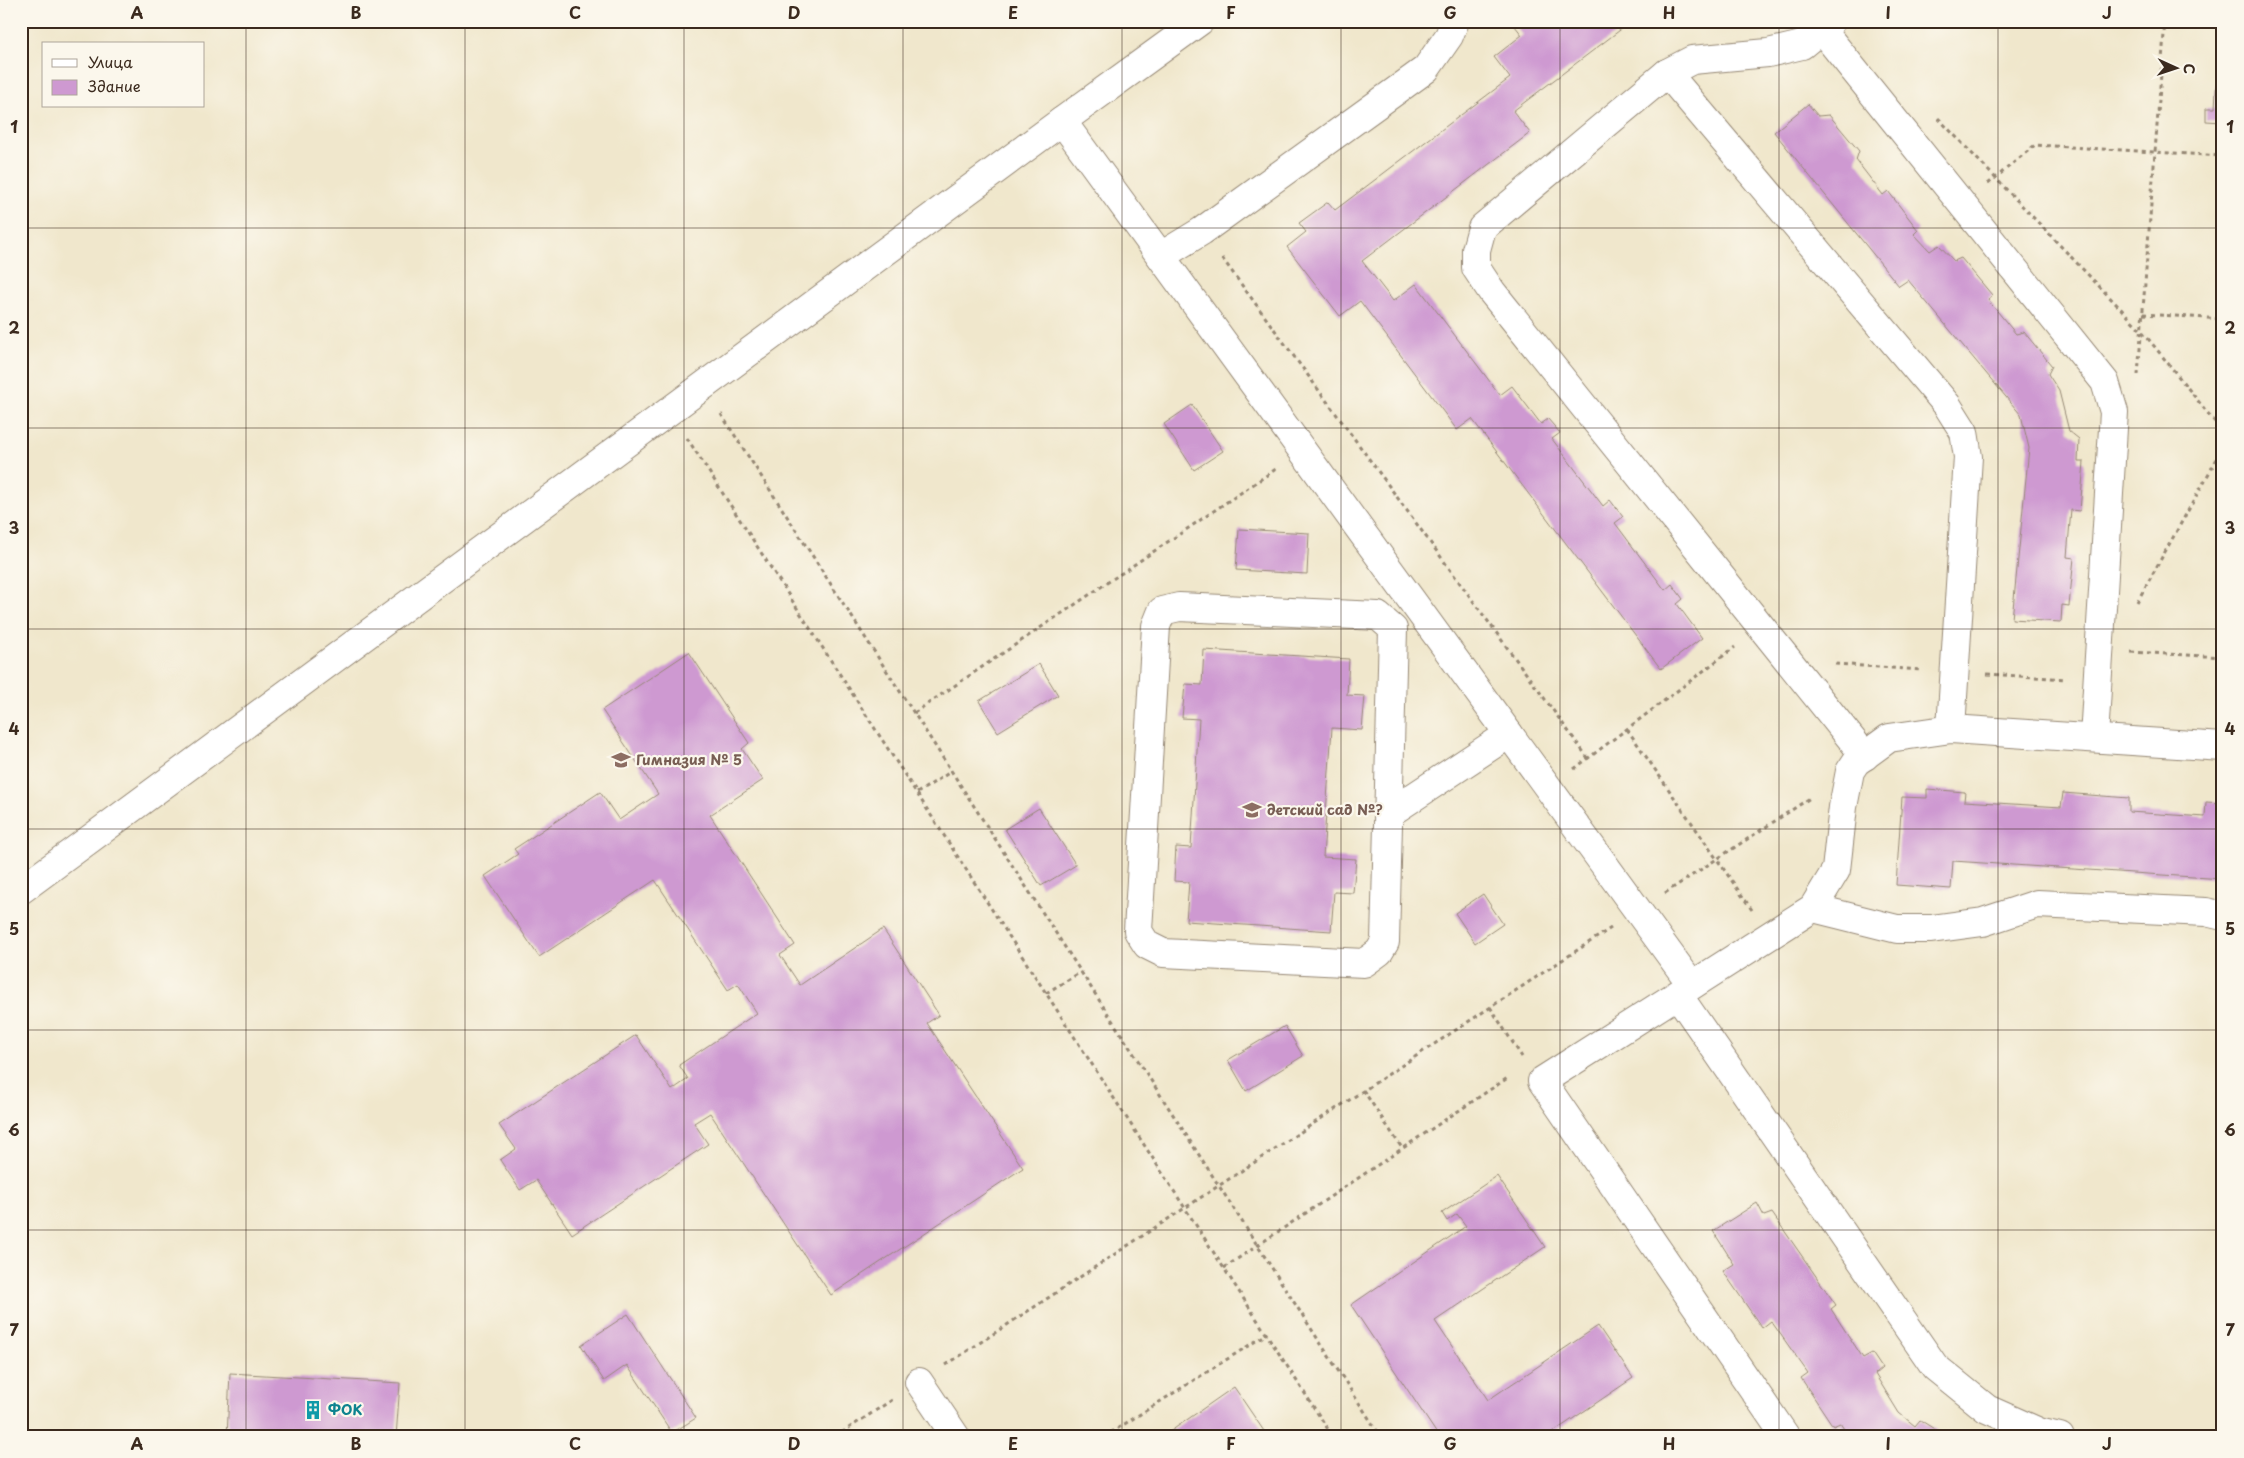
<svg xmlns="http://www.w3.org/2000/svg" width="2244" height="1458" font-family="'Playpen Sans',sans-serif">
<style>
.building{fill:#ce99d1}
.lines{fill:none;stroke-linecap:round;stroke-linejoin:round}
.minor-casing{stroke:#968875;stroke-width:30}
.path{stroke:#968875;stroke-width:3;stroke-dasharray:4 4;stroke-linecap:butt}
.minor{stroke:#fff;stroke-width:28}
.grid{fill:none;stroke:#3b2a1e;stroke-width:1;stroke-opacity:0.55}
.labels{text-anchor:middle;stroke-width:4.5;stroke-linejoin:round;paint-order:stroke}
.education-label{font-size:14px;font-weight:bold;fill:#785e54;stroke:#fbf7ec;text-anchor:start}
.culture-label{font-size:14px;font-weight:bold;fill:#0d838f;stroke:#fbf7ec;text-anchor:start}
.neatline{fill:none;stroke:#3b2a1e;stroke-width:2}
.grid-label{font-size:16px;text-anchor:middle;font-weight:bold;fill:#3b2a1e}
</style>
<rect width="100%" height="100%" fill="#fbf7ec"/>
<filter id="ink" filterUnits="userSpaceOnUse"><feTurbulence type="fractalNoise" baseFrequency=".02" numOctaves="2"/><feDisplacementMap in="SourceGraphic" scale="10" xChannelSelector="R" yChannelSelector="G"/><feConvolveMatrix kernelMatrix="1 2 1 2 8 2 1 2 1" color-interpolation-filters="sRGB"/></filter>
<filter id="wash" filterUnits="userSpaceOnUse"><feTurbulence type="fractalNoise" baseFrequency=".0096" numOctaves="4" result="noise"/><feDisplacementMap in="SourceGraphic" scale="20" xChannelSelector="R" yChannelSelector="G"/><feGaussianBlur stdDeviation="1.12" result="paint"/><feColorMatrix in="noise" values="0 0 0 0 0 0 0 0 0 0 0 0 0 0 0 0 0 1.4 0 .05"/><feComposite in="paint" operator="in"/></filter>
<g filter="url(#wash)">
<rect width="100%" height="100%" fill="#f0e7cc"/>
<g id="blocks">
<g class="building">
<path d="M1522,21H1632L1513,111L1530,133L1362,261L1393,301L1416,284L1500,395L1512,386L1541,424L1548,419L1560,433L1552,439L1603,506L1610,500L1623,517L1615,523L1665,590L1672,584L1683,599L1677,604L1702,638L1661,669L1472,419L1457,430L1360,301L1340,316L1287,247L1306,232L1299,223L1328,202L1335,210L1510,78L1494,57L1522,35L1515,26Z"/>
<path d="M2220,21H2223V122L2206,121V108H2215Z"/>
<path d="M1808,104L1818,116L1829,115L1859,151L1856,160L1883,195L1888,191L1918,230L1914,234L1930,251L1939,245L1954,261L1961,258L1992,295L1988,300L2016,334L2024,332L2052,366L2048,374L2059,391L2069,431L2079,439L2078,462H2084L2080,511L2071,510L2067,557L2074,558L2069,606L2062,605L2061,622L2012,619L2029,448L2021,415L1908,280L1899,286L1774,132Z"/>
<path d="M1192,405L1223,451L1194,470L1164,424Z"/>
<path d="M1239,529L1309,533L1307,574L1236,570Z"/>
<path d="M1204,650L1349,659L1347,695L1365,696L1362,730L1332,728L1323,857L1356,859L1353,893L1334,892L1331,931L1186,921L1189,882L1174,881L1176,847L1191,848L1199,719L1182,718L1185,684L1202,685Z"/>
<path d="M689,652L749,743L742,749L763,780L710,815L795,945L780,955L800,985L883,929L939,1015L927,1023L1023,1168L831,1295L710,1113L694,1123L708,1144L572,1234L536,1180L520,1190L500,1160L516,1149L499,1125L636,1035L672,1090L688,1079L679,1065L757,1013L738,984L728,990L655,880L539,957L485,876L518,854L514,849L600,792L619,820L658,794L602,710Z"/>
<path d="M1039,664L1058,695L998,732L979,701Z"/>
<path d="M1927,789L1965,792L1964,801L2061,807L2063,793L2129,798V812L2205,817L2206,802L2223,803V879L1953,861L1951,889L1896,885L1902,797L1927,798Z"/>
<path d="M1039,808L1076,865L1041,886L1005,829Z"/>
<path d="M1483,894L1503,924L1475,943L1455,913Z"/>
<path d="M1285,1026L1303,1056L1246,1091L1228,1060Z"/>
<path d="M1497,1176L1545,1247L1435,1321L1488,1400L1598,1326L1633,1378L1546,1437H1439L1351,1305L1466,1226L1457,1214L1447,1221L1442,1213Z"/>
<path d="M1757,1203L1764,1216L1772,1213L1836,1305L1831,1309L1863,1358L1872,1353L1882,1368L1875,1374L1899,1413L1915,1426L1920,1420L1947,1437H1849L1840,1423L1833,1426L1801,1378L1808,1373L1771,1321L1762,1328L1723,1271L1734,1264L1713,1231Z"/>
<path d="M628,1314L696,1418L672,1433L627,1365L604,1381L581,1345Z"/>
<path d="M230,1373L400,1383L396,1437H227Z"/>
<path d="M1234,1387L1268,1437H1171L1168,1433Z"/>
</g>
</g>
</g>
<g filter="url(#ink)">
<use href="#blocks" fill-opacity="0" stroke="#968875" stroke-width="1"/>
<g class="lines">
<g class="minor-casing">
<g id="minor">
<path d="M1831,21L1802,45L1768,53L1692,60L1667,73L1482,228L1476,250V268L1492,292L1865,756"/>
<path d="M1821,29L2105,382L2114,412L2094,738"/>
<path d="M1667,73L1947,405L1964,432L1968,457L1951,729"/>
<path d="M1062,121L1692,985"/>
<path d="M1161,256L1202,231L1426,69L1449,36L1455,21"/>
<path d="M1179,607L1378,616L1393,629L1385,942L1379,952L1364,963L1163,953L1147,945L1138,931L1156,626L1162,611Z"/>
<path d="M1388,814L1509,734"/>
<path d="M21,890L1062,121L1200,21"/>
<path d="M1813,908L1897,929H1931L1983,922L2037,904L2206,912L2223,916"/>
<path d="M1678,995L1935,1367L1987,1409L2039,1432L2060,1437"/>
<path d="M919,1382L956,1437"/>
<path d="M1786,1437L1542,1081L1813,908L1836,870L1843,807L1850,771L1856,762L1889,738L1951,729L2223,747"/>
</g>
</g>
<g class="path">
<path d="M1938,118L2142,331L2223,432"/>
<path d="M1988,184L2035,145L2223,156"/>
<path d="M1222,258L1588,758"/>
<path d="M2143,314L2223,319"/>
<path d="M2138,375L2165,21"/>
<path d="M721,414L1381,1437"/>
<path d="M687,438L1333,1437"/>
<path d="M2137,602L2223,448"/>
<path d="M2131,652L2223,657"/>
<path d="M1835,664L1921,670"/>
<path d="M1987,674L2066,679"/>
<path d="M914,713L1276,469"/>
<path d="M1627,729L1752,910"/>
<path d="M1574,769L1735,647"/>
<path d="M917,793L952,771"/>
<path d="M1665,893L1810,798"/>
<path d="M1046,993L1081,972"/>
<path d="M1490,1007L1522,1057"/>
<path d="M1363,1090L1402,1148"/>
<path d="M1224,1268L1509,1077"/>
<path d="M946,1365L1611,928"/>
<path d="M835,1437L892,1400"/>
<path d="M1104,1437L1267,1334"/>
</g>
<use href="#minor" class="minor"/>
</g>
</g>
<path class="grid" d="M246,21V1437M465,21V1437M684,21V1437M903,21V1437M1122,21V1437M1341,21V1437M1560,21V1437M1779,21V1437M1998,21V1437M21,228H2223M21,428H2223M21,629H2223M21,829H2223M21,1030H2223M21,1230H2223"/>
<defs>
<g id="school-bare" transform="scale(1.5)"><path d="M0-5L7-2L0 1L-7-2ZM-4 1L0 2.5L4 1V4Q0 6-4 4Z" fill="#8d6e63" stroke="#fbf7ec" stroke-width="2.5" paint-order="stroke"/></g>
<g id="building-bare" transform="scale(1.5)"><path d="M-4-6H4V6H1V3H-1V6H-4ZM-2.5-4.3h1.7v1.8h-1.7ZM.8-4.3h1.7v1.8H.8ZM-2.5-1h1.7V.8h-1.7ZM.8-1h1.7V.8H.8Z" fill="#0f9aa8" stroke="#fbf7ec" stroke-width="2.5" paint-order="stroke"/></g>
</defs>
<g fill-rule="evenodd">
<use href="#school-bare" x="621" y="760"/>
<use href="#school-bare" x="1252" y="810"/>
<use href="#building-bare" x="313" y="1410"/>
</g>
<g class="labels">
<g class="education-label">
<text x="636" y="765">Гимназия № 5</text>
<text x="1267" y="815">детский сад №?</text>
</g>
<g class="culture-label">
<text x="328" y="1415">ФОК</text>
</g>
</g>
<rect width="2244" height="1458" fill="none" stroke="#fbf7ec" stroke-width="55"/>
<rect x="42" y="42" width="162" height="65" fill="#fbf7ec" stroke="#aea59a"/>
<rect x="52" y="59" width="25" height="8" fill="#ffffff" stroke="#aea59a"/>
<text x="88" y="68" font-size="15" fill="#3b2a1e">Улица</text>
<rect x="52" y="80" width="25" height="15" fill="#ce99d1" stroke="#aea59a"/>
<text x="88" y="92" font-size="15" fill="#3b2a1e">Здание</text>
<g transform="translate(2176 68) rotate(93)" stroke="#fbf7ec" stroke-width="4" paint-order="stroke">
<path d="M0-4L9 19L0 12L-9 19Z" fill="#3b2a1e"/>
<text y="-8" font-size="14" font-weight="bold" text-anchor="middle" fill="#3b2a1e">С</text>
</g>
<rect x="28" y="28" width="2188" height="1402" class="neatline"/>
<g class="grid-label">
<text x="137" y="19">A</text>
<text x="356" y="19">B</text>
<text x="575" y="19">C</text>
<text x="794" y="19">D</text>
<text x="1013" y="19">E</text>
<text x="1231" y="19">F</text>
<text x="1450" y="19">G</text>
<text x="1669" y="19">H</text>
<text x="1888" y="19">I</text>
<text x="2107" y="19">J</text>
<text x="14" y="133">1</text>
<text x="2230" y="133">1</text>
<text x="14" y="334">2</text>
<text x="2230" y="334">2</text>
<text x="14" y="534">3</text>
<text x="2230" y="534">3</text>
<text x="14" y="735">4</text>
<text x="2230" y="735">4</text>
<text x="14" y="935">5</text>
<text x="2230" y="935">5</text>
<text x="14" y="1136">6</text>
<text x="2230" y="1136">6</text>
<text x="14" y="1336">7</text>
<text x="2230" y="1336">7</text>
<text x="137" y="1450">A</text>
<text x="356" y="1450">B</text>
<text x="575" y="1450">C</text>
<text x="794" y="1450">D</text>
<text x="1013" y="1450">E</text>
<text x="1231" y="1450">F</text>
<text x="1450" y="1450">G</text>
<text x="1669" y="1450">H</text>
<text x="1888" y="1450">I</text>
<text x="2107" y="1450">J</text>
</g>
</svg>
